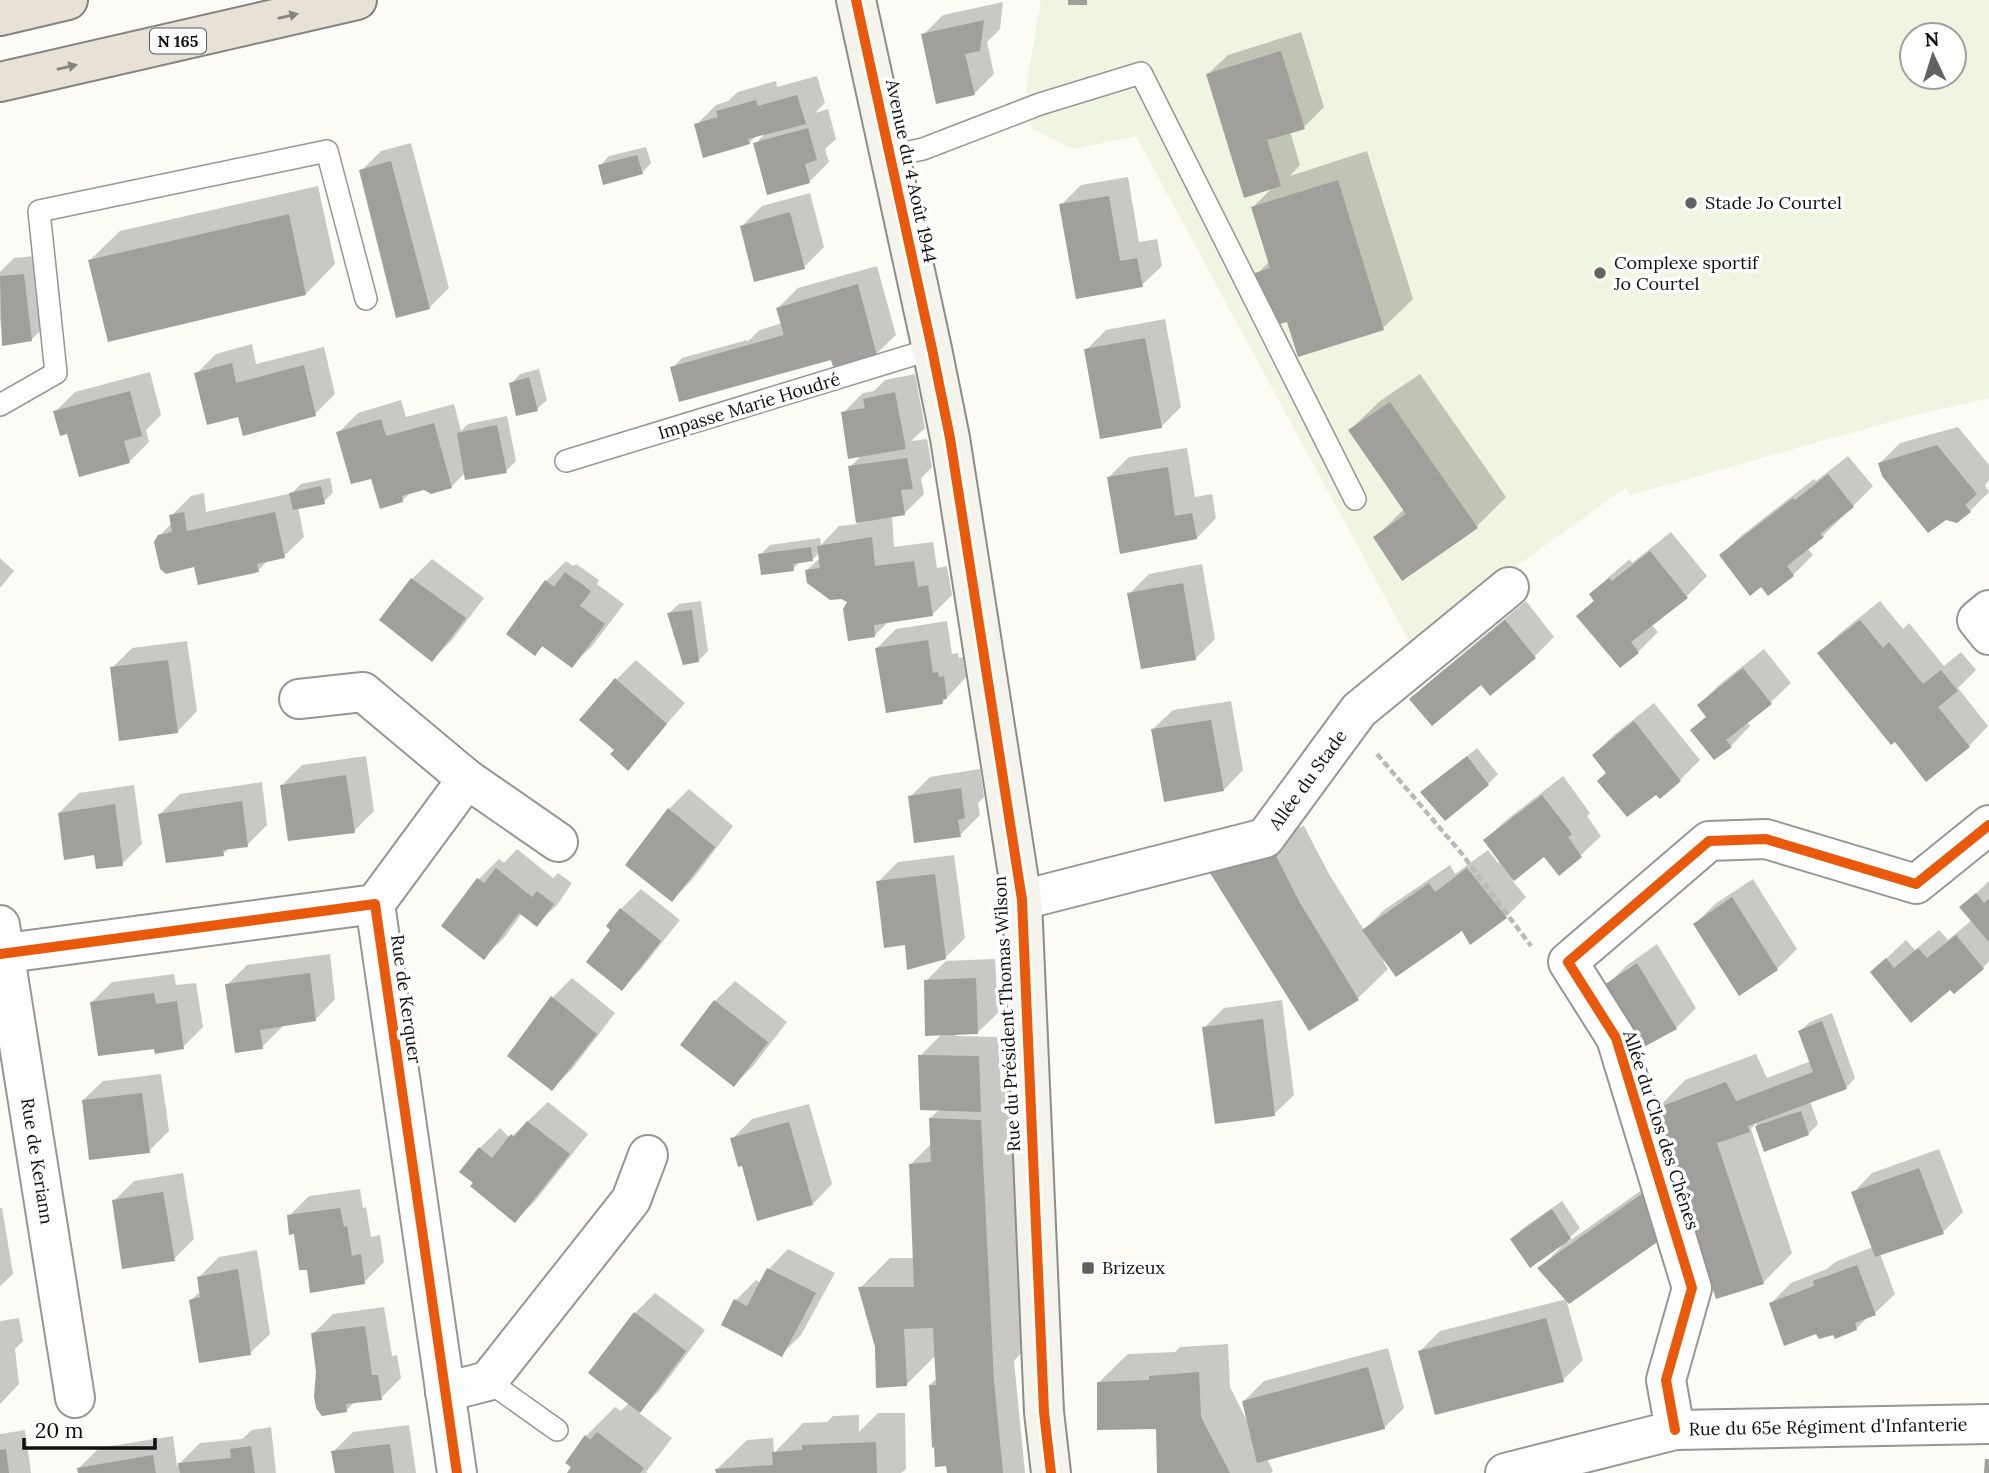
<svg xmlns="http://www.w3.org/2000/svg" width="1989" height="1473" font-family="Lora,serif">
<style>
.pitch{fill:#eff5e1;fill-rule:evenodd}
.shadow{fill:#0003}
.building{fill:#a09f9b}
.lines{fill:none;stroke-linecap:round;stroke-linejoin:round}
.lane-casing{stroke:#969694;stroke-width:24}
.street-casing{stroke:#969694;stroke-width:42}
.secondary-casing{stroke:#8d8c8a;stroke-width:42}
.highway-casing{stroke:#848381;stroke-width:42}
.path{stroke:#b9b9b8;stroke-width:4.5;stroke-dasharray:7 3.5;stroke-linecap:butt}
.lane{stroke:#fffefe;stroke-width:21}
.street{stroke:#fffefe;stroke-width:38}
.secondary{stroke:#f5f4ec;stroke-width:38}
.highway{stroke:#e8e1d8;stroke-width:38}
.cycleway-casing{stroke:#fff;stroke-width:15}
.cycleway{stroke:#e8590c;stroke-width:10}
.oneway{fill:#87837e}
.poi-dot{fill:#636260;stroke:#fff;stroke-width:2.5}
.labels{text-anchor:middle;stroke-width:7;stroke-linejoin:round;paint-order:stroke}
.shield{fill:#fff;stroke:#585858;stroke-width:2}
.shield-label{font-size:16px;font-weight:bold;fill:#101010}
.street-label{font-size:18px;fill:#101010;stroke:#fff}
.poi-label{font-size:18px;fill:#101010;stroke:#fff;text-anchor:start}
</style>
<rect width="100%" height="100%" fill="#fcfbf6"/>
<path class="pitch" d="M1041,0H1989V398L1907,417L1631,495L1625,488L1410,643L1136,136L1073,149L1031,128L1026,87ZM1912,35H1954V77H1912Z"/>
<g class="shadow">
<path d="M1003,2L1000,29L987,42L994,74L974,94L923,35L943,15Z"/>
<path d="M1301,32L1324,107L1304,127L1290,131L1300,165L1290,176L1367,151L1413,299L1383,328L1288,320L1257,274L1270,261L1253,207L1273,187L1208,74L1228,55Z"/>
<path d="M817,76L825,103L815,113L828,109L836,139L825,149L829,162L809,182L755,144L766,133L756,136L749,143L696,125L716,105L728,101L738,92L776,81L777,87Z"/>
<path d="M411,143L449,288L429,308L361,171L381,151Z"/>
<path d="M646,147L651,163L642,173L600,166L609,156Z"/>
<path d="M1128,177L1139,242L1157,239L1162,266L1142,285L1061,205L1081,185Z"/>
<path d="M318,186L335,264L306,294L90,260L120,231Z"/>
<path d="M810,193L824,247L804,267L742,226L762,206Z"/>
<path d="M44,255L51,320L31,340L3,344L0,319V272L14,258Z"/>
<path d="M877,266L896,335L876,354L672,368L682,358L747,340V342L760,330L782,323L778,308L798,288Z"/>
<path d="M1165,319L1181,407L1161,427L1086,350L1106,330Z"/>
<path d="M252,344L256,364L324,347L335,394L315,414H240L196,374L216,354Z"/>
<path d="M539,369L547,400L537,409L511,384L520,374Z"/>
<path d="M150,372L161,415L146,430L149,442L129,462L69,431L55,412L75,392Z"/>
<path d="M915,374L925,428L911,441L927,439L932,467L921,478L924,494L904,514L892,516L894,547L933,542L937,568L947,566L952,595L933,614L889,621L875,635L850,602L807,570L821,557L820,552L812,560L801,561L793,569L760,555L770,545L820,538L821,545L839,526L858,524L850,467L862,455L843,413L863,393L874,391L885,380Z"/>
<path d="M1420,374L1506,497L1477,526L1375,538L1404,509L1350,430L1380,401Z"/>
<path d="M401,400L406,417L454,404L461,431L468,424L507,416L516,461L506,471L466,472L451,487L425,488L411,492L403,500L373,477L338,433L358,413Z"/>
<path d="M1958,427L1989,465V480L1985,485L1989,492L1970,511L1880,463L1900,443Z"/>
<path d="M1187,448L1195,497L1212,494L1216,518L1197,538L1109,477L1129,457Z"/>
<path d="M1848,456L1873,486L1823,536L1807,548L1813,555L1793,575L1761,584L1721,555L1741,536L1814,479L1816,481Z"/>
<path d="M330,478L333,492L324,502L298,507L304,537L284,556L269,559L258,571L196,565L159,536L172,523L171,516L191,496L204,493L206,512L292,493L301,484Z"/>
<path d="M1671,532L1707,576L1687,596L1651,624L1658,632L1638,652L1579,616L1595,599L1591,594L1611,575L1630,559L1632,563Z"/>
<path d="M0,558L14,571L0,588Z"/>
<path d="M432,559L484,598L452,640L432,660L412,579Z"/>
<path d="M566,561L573,566L576,564L599,580L597,584L624,604L592,646L572,666L544,645L535,654L508,633L546,581Z"/>
<path d="M1202,564L1215,639L1195,659L1129,594L1149,574Z"/>
<path d="M701,601L708,651L698,661L669,613L679,604Z"/>
<path d="M1526,601L1554,637L1534,657L1481,683L1411,699L1431,680Z"/>
<path d="M1880,601L1903,629L1909,623L1944,666L1961,652L1976,670L1958,688L1988,726L1969,746L1895,740L1819,653L1839,634Z"/>
<path d="M947,621L952,654L958,653L959,658L963,657L966,677L942,703L877,648L896,629Z"/>
<path d="M187,641L197,711L178,731L112,668L132,648Z"/>
<path d="M1764,649L1791,683L1771,702L1746,721L1750,726L1731,746L1714,758L1708,716L1699,705L1719,685Z"/>
<path d="M636,660L685,703L628,768L616,750V680Z"/>
<path d="M1231,701L1243,770L1224,790L1153,729L1173,710Z"/>
<path d="M1654,703L1700,760L1680,780L1608,772L1594,755L1614,735Z"/>
<path d="M1477,748L1498,774L1488,784L1423,792Z"/>
<path d="M366,756L374,811L354,831L282,785L302,765Z"/>
<path d="M980,769L984,797L978,803L980,815L960,835L910,797L930,777Z"/>
<path d="M1563,776L1590,813L1587,816L1601,836L1581,855L1559,873L1545,855L1512,880L1526,897L1506,917L1462,929L1385,959L1383,961L1388,969L1358,998L1310,1029L1212,873L1241,844L1304,826L1329,874L1364,930L1384,910L1450,865L1455,874L1488,850L1498,863L1501,860L1485,840L1505,821Z"/>
<path d="M262,782L267,825L247,845L230,847L223,854L160,814L180,794Z"/>
<path d="M134,785L142,844L122,864L95,853L59,813L79,793Z"/>
<path d="M689,789L733,826L692,880L672,900L627,864L669,809Z"/>
<path d="M517,849L553,878L558,873L572,883L557,905L537,924L522,913L504,938L484,957L443,926L479,879L499,859L504,863Z"/>
<path d="M954,855L965,938L945,958L878,882L898,862Z"/>
<path d="M1753,879L1797,949L1777,969L1740,993L1695,924L1715,904Z"/>
<path d="M1989,881V961L1983,968L1951,987L1872,972L1906,940L1915,950L1939,930L1948,940L1972,920L1962,907Z"/>
<path d="M641,889L680,920L641,969L621,988L613,930L621,909Z"/>
<path d="M1657,944L1696,1008L1676,1028L1643,1046L1606,986L1626,966Z"/>
<path d="M330,954L335,999L316,1019L282,1025V1027L262,1047L227,985L247,965Z"/>
<path d="M995,959L998,1013L978,1032L956,1033V1036L998,1037L1001,1091H1010L1023,1351L1014,1361L1025,1473H949L930,1385L937,1378L936,1355L906,1385L877,1347L860,1288L890,1258H914L911,1164L932,1143L930,1118L940,1109L920,1056L942,1034L926,981L946,961Z"/>
<path d="M174,974L176,985L196,983L203,1027L183,1047H155L92,1002L112,982Z"/>
<path d="M572,978L615,1013L572,1069L552,1089V998Z"/>
<path d="M735,981L787,1022L754,1065L734,1085L715,1001Z"/>
<path d="M1282,1000L1294,1095L1274,1114L1204,1028L1224,1008Z"/>
<path d="M1832,1013L1855,1078L1846,1088L1810,1101L1818,1124L1808,1134L1765,1150L1756,1123L1751,1129L1792,1253L1763,1283L1656,1110L1685,1080L1756,1054L1767,1078L1811,1061L1800,1031L1810,1022Z"/>
<path d="M161,1074L169,1131L149,1151L83,1100L103,1081Z"/>
<path d="M548,1102L588,1134L535,1201L515,1221L480,1148L500,1128L510,1138Z"/>
<path d="M809,1104L832,1184L813,1204L744,1164L732,1139L752,1119Z"/>
<path d="M1939,1149L1963,1212L1943,1232L1880,1254L1895,1294L1875,1313L1869,1316L1856,1329L1834,1332L1817,1331L1771,1303L1791,1283L1827,1269L1835,1262L1873,1247L1853,1193L1872,1173Z"/>
<path d="M1670,1170L1665,1234L1567,1303L1583,1360L1563,1380L1420,1351L1440,1331L1567,1299L1540,1268L1562,1246L1561,1244L1512,1239L1522,1229L1562,1201L1580,1228L1566,1241L1568,1242Z"/>
<path d="M183,1173L194,1239L174,1259L114,1201L134,1181Z"/>
<path d="M360,1189L363,1208L366,1207L371,1237L380,1235L384,1262L364,1282L295,1232L289,1216L309,1196Z"/>
<path d="M0,1208H2L13,1274L0,1286Z"/>
<path d="M788,1249L835,1273L801,1335L781,1355L723,1324L736,1300L756,1280L761,1283L769,1269Z"/>
<path d="M257,1250L270,1334L250,1353L191,1300L201,1291L199,1277L219,1257Z"/>
<path d="M655,1293L705,1330L659,1391L638,1412L672,1438L646,1472L648,1473H569L586,1436L615,1407L621,1411L629,1403L590,1373L635,1313Z"/>
<path d="M384,1307L392,1356L397,1355L401,1378L381,1398L355,1401L346,1411L313,1334L333,1314Z"/>
<path d="M19,1318L23,1341L15,1349L19,1384L0,1404V1321Z"/>
<path d="M1228,1344L1230,1387L1247,1421L1244,1401L1264,1381L1388,1348L1404,1408L1384,1428L1267,1459L1273,1471L1271,1473H1159L1158,1427L1098,1383L1128,1354L1175,1352L1180,1347Z"/>
<path d="M878,1413H905L906,1469L901,1473H717V1469L747,1440L773,1438L774,1453L803,1423L827,1422L833,1416L859,1415V1432Z"/>
<path d="M409,1425L416,1473H336L333,1452L353,1432Z"/>
<path d="M271,1427L276,1473H80L79,1468L99,1448L173,1436L177,1466L200,1443L242,1439L252,1430Z"/>
<path d="M25,1430L31,1473H0V1434Z"/>
</g>
<g class="building">
<rect x="1068" y="0" width="19" height="5"/>
<path d="M984,20L980,51L965,54L975,95L936,104L921,34Z"/>
<path d="M1281,51L1305,129L1267,140L1281,186L1244,198L1206,74Z"/>
<path d="M797,95L806,124L748,139L750,144L703,158L694,124L718,117L716,111L756,100L758,106Z"/>
<path d="M808,128L817,160L805,164L810,183L767,195L753,143Z"/>
<path d="M637,155L643,174L603,185L598,165Z"/>
<path d="M391,161L430,309L396,318L359,170Z"/>
<path d="M1338,180L1384,330L1298,357L1287,322L1273,326L1263,299L1255,273L1270,268L1251,207Z"/>
<path d="M1109,196L1120,261L1137,258L1143,287L1076,299L1059,204Z"/>
<path d="M790,212L805,269L754,282L740,226Z"/>
<path d="M289,214L306,295L108,342L88,260Z"/>
<path d="M24,274L32,341L2,346L0,276Z"/>
<path d="M858,284L877,356L834,370L831,360L679,402L670,367L784,335L776,308Z"/>
<path d="M1145,338L1162,428L1100,439L1084,349Z"/>
<path d="M232,363L236,383L304,365L316,416L243,436L238,417L207,425L194,373Z"/>
<path d="M529,377L538,411L516,416L509,383Z"/>
<path d="M130,391L142,436L124,441L130,463L79,477L67,434L60,436L53,411Z"/>
<path d="M895,392L906,449L848,459L841,412L865,408L863,399Z"/>
<path d="M1390,402L1478,528L1402,581L1373,537L1406,514L1348,430Z"/>
<path d="M381,419L386,436L434,423L452,488L431,494L424,490L402,496L403,502L380,509L371,479L351,484L336,432Z"/>
<path d="M497,425L507,473L465,480L457,433Z"/>
<path d="M1937,445L1977,494L1965,505L1971,512L1957,523L1946,520L1928,533L1882,476L1878,463Z"/>
<path d="M907,458L913,489L901,490L905,515L856,523L848,466Z"/>
<path d="M1168,467L1175,516L1192,513L1197,539L1120,554L1107,477Z"/>
<path d="M1828,474L1854,507L1820,534L1824,537L1787,566L1794,576L1768,596L1761,587L1750,596L1719,555L1793,498L1795,500Z"/>
<path d="M321,486L325,504L293,510L289,493Z"/>
<path d="M184,512L187,531L275,512L285,558L257,564L259,572L198,585L194,567L166,574L160,569L154,542L158,535L172,532L169,515Z"/>
<path d="M872,537L875,566L914,561L918,587L928,585L933,616L874,625L875,637L848,641L843,609L847,602L841,599L830,600L807,583L805,570L820,568L817,546Z"/>
<path d="M811,547L813,561L793,564L794,571L761,575L758,554Z"/>
<path d="M1650,551L1688,598L1631,642L1639,653L1620,668L1576,616L1594,601L1589,594L1609,578L1612,581Z"/>
<path d="M565,572L591,591L580,606L605,624L572,668L542,646L535,656L506,634L545,580L554,587Z"/>
<path d="M411,578L466,618L432,662L379,620Z"/>
<path d="M1183,583L1196,660L1141,669L1127,593Z"/>
<path d="M692,610L699,662L683,665L667,613Z"/>
<path d="M1505,620L1536,658L1490,696L1481,685L1432,726L1409,699Z"/>
<path d="M1860,620L1883,648L1889,642L1923,684L1941,670L1958,691L1938,707L1970,747L1926,782L1895,742L1891,745L1817,653Z"/>
<path d="M928,640L933,673L938,672L939,677L944,676L947,699H942L943,704L886,713L875,648Z"/>
<path d="M168,660L178,733L119,741L110,667Z"/>
<path d="M1743,668L1772,704L1726,740L1732,747L1714,760L1690,730L1706,717L1697,705Z"/>
<path d="M615,678L667,724L628,771L610,754L614,750L579,720Z"/>
<path d="M1211,720L1224,791L1164,802L1151,729Z"/>
<path d="M1634,721L1681,781L1660,799L1656,795L1627,817L1597,781L1606,773L1592,755Z"/>
<path d="M1467,756L1489,785L1445,821L1420,792Z"/>
<path d="M346,775L355,833L288,841L280,785Z"/>
<path d="M961,788L965,818L958,820L961,837L914,843L908,796Z"/>
<path d="M1542,795L1572,834L1568,837L1582,857L1559,876L1544,857L1514,881L1483,840Z"/>
<path d="M242,801L248,847L223,850L224,856L166,863L158,814Z"/>
<path d="M115,804L123,866L96,869L94,855L64,860L58,813Z"/>
<path d="M668,808L715,847L672,902L625,865Z"/>
<path d="M1275,854L1300,903L1359,1000L1309,1031L1210,873Z"/>
<path d="M496,868L532,897L537,891L554,904L537,927L519,913L484,960L441,926L477,878L484,883Z"/>
<path d="M1467,868L1507,918L1470,945L1462,931L1396,977L1362,930L1429,883L1435,892Z"/>
<path d="M935,874L946,959L907,970L905,945L884,948L876,881Z"/>
<path d="M1976,893L1984,903L1989,899V942L1959,907Z"/>
<path d="M1732,897L1778,970L1739,996L1693,924Z"/>
<path d="M620,908L661,941L622,991L586,962L610,930L606,926Z"/>
<path d="M1956,935L1984,969L1954,994L1950,990L1911,1023L1870,972L1886,958L1894,968L1918,948L1927,958Z"/>
<path d="M1637,963L1677,1029L1642,1048L1604,985Z"/>
<path d="M310,973L316,1021L260,1030L263,1049L235,1053L225,984Z"/>
<path d="M976,978L978,1034L925,1036L924,980Z"/>
<path d="M154,993L156,1004L177,1001L184,1049L155,1054L154,1049L98,1056L90,1002Z"/>
<path d="M551,996L597,1034L552,1091L507,1056Z"/>
<path d="M714,1000L768,1042L734,1087L680,1045Z"/>
<path d="M1263,1019L1275,1116L1215,1124L1202,1027Z"/>
<path d="M1822,1021L1847,1089L1748,1126L1750,1132L1717,1143L1764,1284L1716,1299L1654,1109L1726,1082L1736,1101L1813,1072L1798,1031Z"/>
<path d="M918,1055L979,1056L981,1112L920,1110Z"/>
<path d="M142,1093L150,1153L89,1160L82,1100Z"/>
<path d="M1801,1111L1809,1135L1764,1152L1755,1126Z"/>
<path d="M929,1118L981,1120L994,1382L1003,1473H947L946,1466L935,1467L934,1447L932,1448L929,1385H936L933,1328L904,1329L907,1386L876,1388L875,1347L858,1287H914L909,1164L931,1162Z"/>
<path d="M527,1121L570,1154L515,1223L470,1186L473,1183L459,1172L479,1147L492,1158L511,1134L514,1137Z"/>
<path d="M789,1122L813,1205L757,1221L742,1166L738,1167L730,1138Z"/>
<path d="M1919,1168L1944,1234L1875,1257L1851,1192Z"/>
<path d="M1650,1188L1666,1236L1569,1304L1537,1268Z"/>
<path d="M163,1192L175,1261L122,1269L112,1200Z"/>
<path d="M340,1208L344,1227L347,1226L352,1256L361,1254L365,1284L310,1293L307,1270H299L294,1234L289,1235L287,1215Z"/>
<path d="M1552,1209L1571,1239L1530,1268L1510,1239Z"/>
<path d="M1857,1265L1876,1315L1855,1323L1857,1330L1835,1339L1833,1335L1819,1339L1816,1334L1784,1346L1769,1303L1814,1286L1813,1281Z"/>
<path d="M767,1268L816,1293L782,1357L721,1325L734,1299L747,1306Z"/>
<path d="M238,1269L251,1355L199,1363L189,1300L200,1297L197,1277Z"/>
<path d="M634,1312L686,1351L640,1413L588,1373Z"/>
<path d="M1546,1318L1564,1382L1435,1415L1418,1351Z"/>
<path d="M365,1326L372,1375H378L382,1400L346,1404L347,1412L322,1416L316,1408L314,1396L316,1372L311,1333Z"/>
<path d="M1368,1367L1385,1429L1257,1463L1242,1401Z"/>
<path d="M1199,1372L1201,1417L1230,1473H1157L1156,1429L1097,1430V1382L1149,1380V1376Z"/>
<path d="M597,1432L644,1468L640,1473H567L571,1467L565,1463L585,1435L590,1440Z"/>
<path d="M876,1442L877,1473H716L715,1469L773,1465L772,1452L802,1450V1445Z"/>
<path d="M390,1444L394,1473H335L331,1451Z"/>
<path d="M251,1446L255,1473H180L178,1463L231,1458L230,1449Z"/>
<path d="M6,1449L9,1473H0V1450Z"/>
<path d="M153,1455L156,1473H78L77,1468Z"/>
<path d="M1985,1459H1989V1473H1984Z"/>
</g>
<g class="lines">
<g class="lane-casing">
<g id="lane">
<path d="M889,156L923,149L1040,104L1141,73L1355,499"/>
<path d="M0,405L56,373L39,211L327,151L366,299"/>
<path d="M566,461L932,349"/>
<path d="M488,1381L557,1430"/>
</g>
</g>
<g class="street-casing">
<g id="street">
<path d="M1989,610L1977,620L1989,635"/>
<path d="M299,699L363,692L467,779L558,842"/>
<path d="M1022,900L1265,838L1359,710L1509,587"/>
<path d="M375,904L467,779"/>
<path d="M0,925L75,1398"/>
<path d="M0,954L375,904L457,1473"/>
<path d="M445,1392L488,1381L631,1200L648,1155"/>
<path d="M1675,1430L1666,1380L1692,1288L1616,1038L1568,962L1709,841L1766,839L1916,884L1989,825"/>
<path d="M1505,1473L1675,1430L1989,1424"/>
</g>
</g>
<g class="secondary-casing">
<path id="secondary" d="M856,0L932,349L950,438L1022,900L1044,1412L1051,1473"/>
</g>
<g class="highway-casing">
<g id="highway">
<path d="M0,16L68,0"/>
<path d="M0,82L357,0"/>
</g>
</g>
<path class="path" d="M1377,754L1462,854L1531,946"/>
<use href="#lane" class="lane"/>
<use href="#street" class="street"/>
<use href="#secondary" class="secondary"/>
<use href="#highway" class="highway"/>
<g class="cycleway-casing">
<g id="cycleway">
<path d="M856,0L932,349L950,438L1022,900L1044,1412L1051,1473"/>
<path d="M0,954L375,904L457,1473"/>
<path d="M1675,1430L1666,1380L1692,1288L1616,1038L1568,962L1709,841L1766,839L1916,884L1989,825"/>
</g>
</g>
<use href="#cycleway" class="cycleway"/>
</g>
<defs><path id="oneway-solid" d="M-6-.8H1V-3.2L6.5 0L1 3.2V.8H-6Z" transform="scale(1.75)"/></defs>
<g class="oneway">
<use href="#oneway-solid" transform="translate(288 16) rotate(-13)"/>
<use href="#oneway-solid" transform="translate(67 67) rotate(-13)"/>
</g>
<g class="poi-dot">
<circle cx="1691" cy="203" r="7"/>
<circle cx="1600" cy="273" r="7"/>
<rect x="1081" y="1261" width="14" height="14" rx="3.5"/>
</g>
<g class="labels">
<rect class="shield" x="150" y="28.5" width="56" height="25" rx="5"/>
<g class="shield-label">
<text x="178" y="47">N 165</text>
</g>
<g class="street-label">
<text transform="translate(911 171) rotate(78)" y="6">Avenue du 4 Août 1944</text>
<text transform="translate(749 406) rotate(-17)" y="6">Impasse Marie Houdré</text>
<text transform="translate(1308 780) rotate(-54)" y="6">Allée du Stade</text>
<text transform="translate(406 999) rotate(82)" y="6">Rue de Kerquer</text>
<text transform="translate(1007 1014) rotate(-93)" y="6">Rue du Président Thomas Wilson</text>
<text transform="translate(1661 1130) rotate(72)" y="6">Allée du Clos des Chênes</text>
<text transform="translate(37 1161) rotate(81)" y="6">Rue de Keriann</text>
<text transform="translate(1828 1427) rotate(-1)" y="6">Rue du 65e Régiment d'Infanterie</text>
</g>
<g class="poi-label">
<text x="1705" y="209">Stade Jo Courtel</text>
<text x="1614" y="269">Complexe sportif<tspan x="1614" dy="21">Jo Courtel</tspan></text>
<text x="1102" y="1274">Brizeux</text>
</g>
</g>
<g transform="translate(1933 56) rotate(356)"><circle r="33" fill="#ffffff" stroke="#9f9f9f" stroke-width="2"/>
<path d="M0-5L12 26L0 18L-12 26Z" fill="#636260"/>
<text y="-10" font-size="19" font-weight="bold" text-anchor="middle" fill="#101010">N</text>
</g>
<path d="M24 1438v10h131v-10" fill="none" stroke="#101010" stroke-width="3.5"/>
<text x="35" y="1438" font-size="21" fill="#101010" stroke="#ffffff" stroke-width="5" paint-order="stroke">20 m</text>
</svg>
